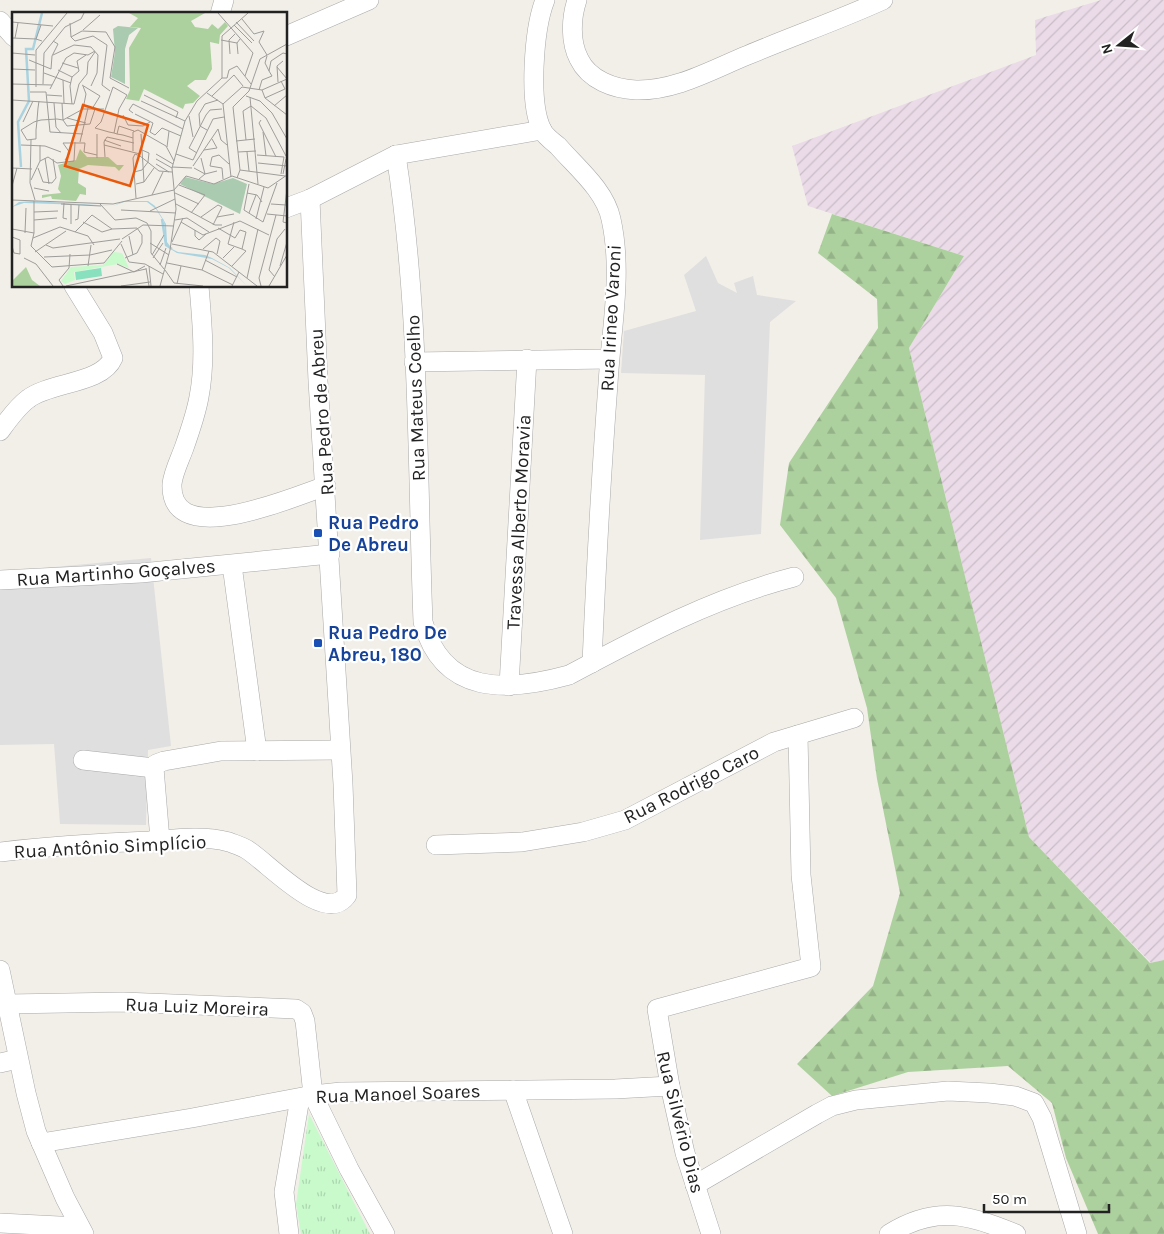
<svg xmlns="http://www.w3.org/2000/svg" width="1164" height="1234" font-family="Karla,sans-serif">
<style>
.residential{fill:#e0dfdf}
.industrial{fill:url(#industrial-furrows)}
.forest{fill:url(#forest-firs)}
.park{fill:url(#park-tufts)}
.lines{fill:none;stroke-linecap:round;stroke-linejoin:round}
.minor-casing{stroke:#a9a9a9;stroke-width:20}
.minor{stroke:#fff;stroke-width:19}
.transit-dot{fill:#1a4fb4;stroke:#fff;stroke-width:2}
.labels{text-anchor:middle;stroke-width:4.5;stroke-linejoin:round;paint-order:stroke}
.street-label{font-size:19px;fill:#222;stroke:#fff}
.transit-label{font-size:19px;font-weight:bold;fill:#164399;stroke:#fff;text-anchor:start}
.inset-river{fill:none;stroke:#aad3df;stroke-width:2.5}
.inset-road{fill:none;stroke:#9f9d99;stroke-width:1}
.view{fill:#e8590c;fill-opacity:0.15;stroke:#e8590c;stroke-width:2.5}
.inset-edge{fill:none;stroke:#222;stroke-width:2.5}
</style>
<defs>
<pattern id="industrial-furrows" width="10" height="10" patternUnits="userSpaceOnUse" patternTransform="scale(1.25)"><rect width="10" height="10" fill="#ebdbe8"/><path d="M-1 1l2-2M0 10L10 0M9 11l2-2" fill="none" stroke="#c9bcc7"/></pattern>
<pattern id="forest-firs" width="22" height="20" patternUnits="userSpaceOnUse" patternTransform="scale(1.25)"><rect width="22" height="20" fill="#add19e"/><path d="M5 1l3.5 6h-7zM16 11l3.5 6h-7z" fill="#95b388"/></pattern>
<pattern id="park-tufts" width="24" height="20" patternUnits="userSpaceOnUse" patternTransform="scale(1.25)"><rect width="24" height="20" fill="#c8facc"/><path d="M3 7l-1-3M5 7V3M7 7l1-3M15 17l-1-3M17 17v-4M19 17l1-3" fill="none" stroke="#acd6af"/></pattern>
</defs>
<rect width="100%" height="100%" fill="#f2efe9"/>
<g class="residential">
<path d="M706,256L718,283L737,293L734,283L753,276L757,295L796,301L770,322L761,534L700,540L705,375L621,373L624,331L696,311L684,275Z"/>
<path d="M151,558L171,746L148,750L146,825L60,824L54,744L0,745V572Z"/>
</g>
<path class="industrial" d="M1101,0H1164V960L1151,963L1029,837L909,348L964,256L808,206L792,146L1036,55L1035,20Z"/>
<path class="forest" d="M832,214L964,256L909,348L1029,837L1150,963L1164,960V1234H1098L1066,1158L1052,1103L1008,1066L908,1072L832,1096L797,1064L873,986L900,893L877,779L867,708L836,598L780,525L789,463L878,328L877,299L818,253Z"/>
<path class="park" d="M309,1114L370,1234H301L296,1204Z"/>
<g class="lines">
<g class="minor-casing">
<g id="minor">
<path d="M545,0C534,28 528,103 542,130C545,136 553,142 558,146C576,167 605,190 611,219C623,273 611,329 608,384C601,477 596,570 592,663"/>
<path d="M577,0C571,18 570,42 579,59C589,80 614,89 636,90C676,91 713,69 748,55C793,36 839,20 883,0"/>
<path d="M220,14L224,0"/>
<path d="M0,21L14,37"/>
<path d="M286,36L369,0"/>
<path d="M396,155C420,309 417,467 423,622C443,696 507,692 569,675C642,636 713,598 794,577"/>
<path d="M286,208L310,199L396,155L542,130"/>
<path d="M199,286C202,322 206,361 199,397C196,414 190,431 184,448C180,459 173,473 172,484C169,552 295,496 326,486"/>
<path d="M414,362L609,359"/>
<path d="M0,431C8,420 17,407 28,399C50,382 102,384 113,358L103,333L74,286"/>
<path d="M232,565L257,751"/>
<path d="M0,580L141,573L330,554"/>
<path d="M509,686L527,359"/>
<path d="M83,760L154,768L156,764L164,761L221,751L340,750"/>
<path d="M154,768L160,840"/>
<path d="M436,845L522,842L583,832L625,820L774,742L854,718"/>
<path d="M0,852C49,846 99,843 149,841C175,839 203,835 229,842C234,844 241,846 246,849C267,861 325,927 347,895L343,784L318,381L310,199"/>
<path d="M0,970L26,1093L36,1131L65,1198L84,1234"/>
<path d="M8,1004L123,1002L296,1009L302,1013L305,1021L313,1095L349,1169L385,1234"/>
<path d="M0,1063L18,1059"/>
<path d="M513,1090L563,1234"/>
<path d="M41,1143L192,1118L313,1095L341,1092L615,1089L670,1086"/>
<path d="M695,1185L817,1114L832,1106L856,1100L948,1091L989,1093L1015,1096L1034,1103L1042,1118L1077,1234"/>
<path d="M0,1223L79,1227"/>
<path d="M289,1234L284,1192L300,1098"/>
<path d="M711,1234L685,1153L670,1086L657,1009L811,967L801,875L798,735"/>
<path d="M889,1234C935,1205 969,1214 1016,1234"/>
</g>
</g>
<use href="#minor" class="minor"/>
</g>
<g class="transit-dot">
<rect x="313" y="528" width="10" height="10" rx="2.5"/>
<rect x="313" y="638" width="10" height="10" rx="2.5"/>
</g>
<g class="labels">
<g class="street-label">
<text transform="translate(610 318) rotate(-87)" y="7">Rua Irineo Varoni</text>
<text transform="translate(415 398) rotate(-92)" y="7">Rua Mateus Coelho</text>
<text transform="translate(321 412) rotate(-94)" y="7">Rua Pedro de Abreu</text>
<text transform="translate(518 522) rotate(-87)" y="7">Travessa Alberto Moravia</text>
<text transform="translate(116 572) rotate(-4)" y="7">Rua Martinho Goçalves</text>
<text transform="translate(691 784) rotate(-27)" y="7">Rua Rodrigo Caro</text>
<text transform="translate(110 846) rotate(-3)" y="7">Rua Antônio Simplício</text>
<text transform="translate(197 1006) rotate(2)" y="7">Rua Luiz Moreira</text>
<text transform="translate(398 1093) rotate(-2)" y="7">Rua Manoel Soares</text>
<text transform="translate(681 1122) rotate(76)" y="7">Rua Silvério Dias</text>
</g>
<g class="transit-label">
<text x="328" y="529">Rua Pedro<tspan x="328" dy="22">De Abreu</tspan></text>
<text x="328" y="639">Rua Pedro De<tspan x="328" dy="22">Abreu, 180</tspan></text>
</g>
</g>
<g transform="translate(12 12)">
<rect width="275" height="275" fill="#f2efe9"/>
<path d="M117,1H193L179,9L183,15L196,17L200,12L206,17L213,10L216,14L208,23L207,32L198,30L200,57L194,68H183L175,74L188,84L181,91L173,92L171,97L132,77L127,89L114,87L118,78L117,36L129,16L118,15L126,6ZM68,137L75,145H96L105,153H112L107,159L103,155L76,153L67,157L66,171L74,176V183L68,182L64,189L40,187L39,184L30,186V183L49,181L46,177L49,164L46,153L64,148ZM14,255L20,268L28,274H0V269Z" fill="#add19e"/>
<path d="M106,14L126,16L117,23L113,37V72L99,65L103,40L101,17ZM173,165L201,172L221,166L235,172L228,202L168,172Z" fill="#aacbaf"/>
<path d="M102,240L110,241L117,256L106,252L62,260L63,268L53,272L49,269L59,255L91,253Z" fill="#c8facc"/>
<path d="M89,256L90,264L64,268L63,260Z" fill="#88e0be"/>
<path d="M21,189L101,194L112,189H136L143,194L154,212L155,230L160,237L166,240L193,243L200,246L218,256L235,274L217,256L200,247L165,241L160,238L154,232L152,210L144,197L135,190H112L101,194L12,191L0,195L7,190Z" fill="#aad3df"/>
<path class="inset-river" d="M9,155L6,110L17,89L14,37H21L30,1M150,207L154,233L160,237"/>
<path class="inset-road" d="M206,1L241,41L233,64M230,7L242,22L252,19L247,30L255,43M0,10L41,14M224,10L242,29M58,11L59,25L63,29L81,24L95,33L90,73L98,79M29,13L24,27L30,29M222,13L240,31M71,18L88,3M59,25L70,19L94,20L103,35L98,66L117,76M0,26L24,27M3,26L6,11M209,28L225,31M0,41L23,43M218,42L217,28L223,22M226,42L225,31L228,27M41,43L62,33L79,35L86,43L85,61L79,74M255,44L253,51L257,59L259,49L271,41L275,42M17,48L39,57L40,44L46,32L41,29M50,51L66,56M265,55L275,67M0,57L23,58M46,58L60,65M32,61L59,71M210,66H215L217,58L225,54L239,72M51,68L52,91M266,70L265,54L271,49M0,72L40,73M31,72L32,41L53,15L69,7L72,1M70,73L88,84L80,97M24,75V38L55,1M38,77L54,46L62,41L76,43L83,39M247,78L250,68L260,64L257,59M250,78L253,86L275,103M18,80H34L38,120L71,122M195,81L211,92M35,83L50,84M132,83L166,100L164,106M200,84L222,63L231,74M234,84L248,89L260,101L275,127M238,85L246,172M253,86L273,77L269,69M0,88L62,92M27,89L26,96L25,108V109L24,118V127H23L15,128L9,118L22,110L25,109L29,108L45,107L51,108L55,114L78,112L83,97M129,89L173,109M42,91L44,115L49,121M50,91L51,108L71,97H92M60,92L58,74L60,65L67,59L65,49L74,43M62,92L67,72L75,62L76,50L83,40M211,92L219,165M211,92L230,75L250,78L275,67M262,94L275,83M71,97L74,82L71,74M121,101L117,98L121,92L171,117M123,102L141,111L138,120L143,123L150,116L169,124M111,103L116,113L131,114L138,110M177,104L181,125M55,106L74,111M249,108L247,111L264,145M11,110L21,89M206,117L209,128L215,133M195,118L188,114L187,102L193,92L206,88M251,120L254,144M102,121L107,97L115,83L101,75L89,110L83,116L97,120L102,121L105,122L111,123L121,126M105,122L107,114L122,119M129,122L132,170M19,128L18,171L23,188M92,128L109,134M234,128L231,99L239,94L254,106L274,144M224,129L243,127M68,130L76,96M51,131H73L72,140L85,143M51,131L58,141L53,148M9,133L33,134L49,140M92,133L128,142M155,135L157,119M192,138L205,136L200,127M121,139V120L126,118L154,134L162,149M226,140L244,139M235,140L237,159M185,141L177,136L194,103L198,98L210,97M144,142L161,152M164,142L181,148L201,107L212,105M245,143L272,145M128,144L147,159L160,160M93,145L92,130L95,125L122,131M33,146L37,172M85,146V122M144,147L160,156M28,149L36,145L45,151L62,149L63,130M246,151L275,154M144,152L157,160M181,154L206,117M160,155L180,156M0,156L20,157M26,156L31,170L40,171L44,166L41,147M182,156L193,162L205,159M228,158L273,164M122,160L130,158L136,150L137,141L130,138M269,162L272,145M271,162L274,147M225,166L228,158L221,95L237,79L248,47L275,32M187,167L193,162L189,146M211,167L210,156L198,154L200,145L207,143L217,152M19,168L28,149V133M124,172L132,170L142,156M237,172L232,198L251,210L265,171M167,173L193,183L179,201M0,174L5,156M22,176L37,179M275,177L271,210L275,211M163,181L187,192M235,181L245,183L250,190M140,183L151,160M124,186L121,146L123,142L128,144M0,188L101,192L162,178L174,164L202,172L220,164L256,176L275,163M22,189V221L19,234L40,255L92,251L110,229M52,191L51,206L55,207M49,192L89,194M88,192L103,208L124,206L135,211L139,219V241L152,257M164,192L203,213H210M259,192L274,193M109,198L164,201M138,199L163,187M22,200L46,199M237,201L244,183M255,202L275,204M189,205L206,193L210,195L201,213M205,205L222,202M244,207L252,175M22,208L45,206M63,208L66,207L67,193M163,208L175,206L197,220M71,210L90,220L100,217M169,210L191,223L228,209L257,223M222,210L216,232L230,237M59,212V193M206,216L223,226L228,218L234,220L230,237M0,217L22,221M183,218V224L187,228L194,222M63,220L80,203L100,217L125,216L130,223V231L125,241L113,246M13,221L14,196M117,224L121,243M0,225L8,228V242L2,241L0,234M21,226L48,215L76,224L82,233M110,227L131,213L162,214M160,230L171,206M138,231L157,243M109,232L117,250L133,252L151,262M160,232L201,240L245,274M34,233L41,236L108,227M191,237L204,226L208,229L205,242M23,240L54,219M140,243L152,223M32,245L78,243L100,238M12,246L24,252L41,274M141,246L151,231M211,246L222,235M193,248L225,265M155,251L190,258L221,273M105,252L122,260L133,254M148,253L154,236M76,254L79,233M137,254L139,274M220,254L234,239L230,237M268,254L275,230M134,256L137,274M153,258L162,271L191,274M190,258L197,239M263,265L257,258L265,227L273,217M235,266L246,217M165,272L169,254M51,274L47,268L57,256L58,242M54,274L134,257M109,274L138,270M148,274L158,238L164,197L160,156L173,109L185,89L210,66V24L236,1M220,274L227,260M249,274L247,266L264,203M257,274L275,243"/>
<path class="view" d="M71,93L136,113L118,174L53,154Z"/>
<rect width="275" height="275" class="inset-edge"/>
</g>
<g transform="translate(1119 45) rotate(253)" stroke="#ffffff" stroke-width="4" paint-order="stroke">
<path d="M0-4L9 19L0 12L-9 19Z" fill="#222222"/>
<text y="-8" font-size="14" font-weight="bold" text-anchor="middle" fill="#222222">N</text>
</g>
<path d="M984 1204v8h125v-8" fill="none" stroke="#222222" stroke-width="2.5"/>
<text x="992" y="1204" font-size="15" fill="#222222" stroke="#ffffff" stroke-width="4" paint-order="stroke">50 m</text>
</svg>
